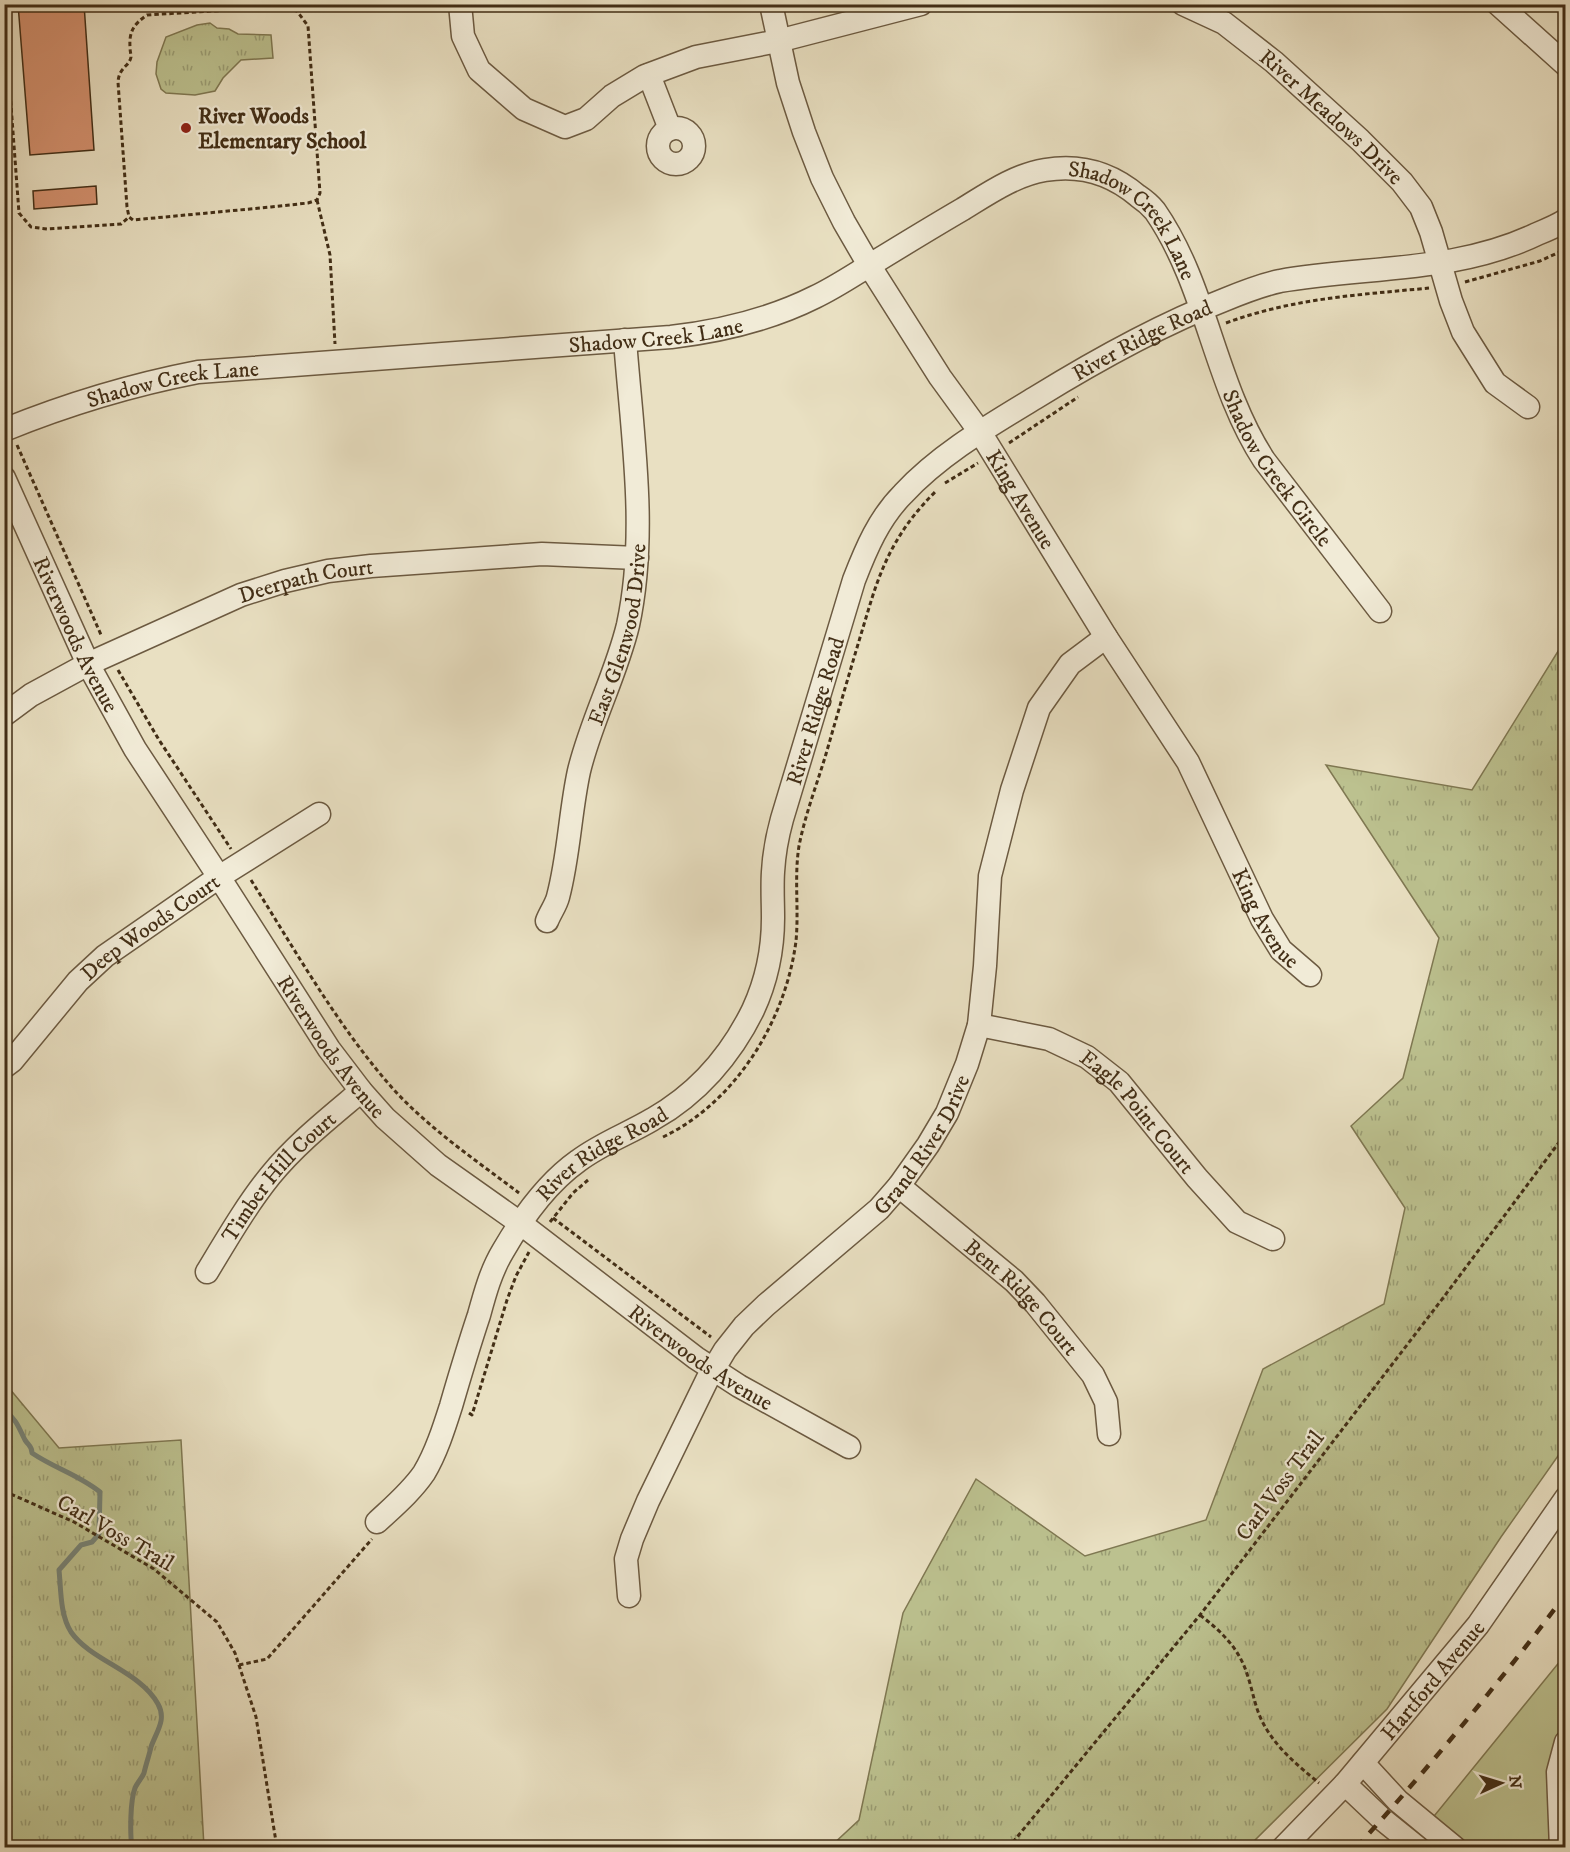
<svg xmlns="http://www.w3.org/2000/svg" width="1570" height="1852" font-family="'IM FELL DW Pica',serif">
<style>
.park{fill:url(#park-tufts);stroke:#7f7852;stroke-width:1.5}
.pitch{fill:#bcc18f;stroke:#7f7852;stroke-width:1.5}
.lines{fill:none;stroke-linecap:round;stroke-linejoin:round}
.stream{stroke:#768377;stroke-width:5}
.building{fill:#d3906e;stroke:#422e16;stroke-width:1.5}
.minor-casing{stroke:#6c5a41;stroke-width:25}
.path{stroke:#422e16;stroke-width:3;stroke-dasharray:4.5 3;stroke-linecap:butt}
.minor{stroke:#f1ebd7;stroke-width:22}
.rail{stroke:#422e16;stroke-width:4.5;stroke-dasharray:10 10;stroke-linecap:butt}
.poi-dot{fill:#8f2418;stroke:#f1ebd7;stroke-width:2}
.labels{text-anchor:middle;stroke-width:4.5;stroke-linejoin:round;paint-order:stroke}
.poi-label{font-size:22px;font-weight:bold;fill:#422e16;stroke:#f1ebd7;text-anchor:start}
.street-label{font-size:22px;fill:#422e16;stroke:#f1ebd7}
</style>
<defs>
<pattern id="park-tufts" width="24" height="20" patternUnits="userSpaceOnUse" patternTransform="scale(1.5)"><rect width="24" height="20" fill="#bcc18f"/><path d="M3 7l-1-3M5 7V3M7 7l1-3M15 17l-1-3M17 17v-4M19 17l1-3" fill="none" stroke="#9a9d74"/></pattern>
</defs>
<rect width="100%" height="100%" fill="#e9e0c2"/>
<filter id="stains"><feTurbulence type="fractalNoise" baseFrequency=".00333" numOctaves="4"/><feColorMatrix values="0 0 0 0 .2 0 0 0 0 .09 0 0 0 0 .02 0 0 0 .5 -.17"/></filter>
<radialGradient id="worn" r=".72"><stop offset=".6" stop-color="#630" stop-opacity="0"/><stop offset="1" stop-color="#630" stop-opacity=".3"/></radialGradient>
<g class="park">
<path d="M210,23L217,28L229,29L238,34L271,35L273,58L241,60L223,78L215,91L195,95L166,93L161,89L156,74L157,62L166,37L197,25Z"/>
<path d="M1565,640V1446L1501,1537L1387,1709L1248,1847H830L859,1820L903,1613L976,1479L1085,1556L1206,1520L1263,1369L1384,1304L1405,1208L1351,1126L1403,1078L1439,938L1326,765L1472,790Z"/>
<path d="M4,1382L59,1448L181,1440L204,1847H5Z"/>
</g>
<g class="pitch">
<path d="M266,4L203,10V4Z"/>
<path d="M1565,1655V1847L1407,1848L1413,1842Z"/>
</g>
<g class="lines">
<path class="stream" d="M4,1407L5,1410C17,1421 18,1426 25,1440C29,1446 32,1446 32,1453C54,1468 79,1475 100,1492L99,1534L92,1542L81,1545L59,1570C61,1589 60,1615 71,1632C91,1661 140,1671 158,1704C167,1720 156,1732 151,1747C149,1756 146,1764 144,1773C142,1778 137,1783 135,1788C130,1801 130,1834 132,1848"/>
</g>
<g class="building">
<path d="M18,4H84L94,150L30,155Z"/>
<path d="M96,186L97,204L34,209L33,191Z"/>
</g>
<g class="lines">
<g class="minor-casing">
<g id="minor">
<path d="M460,4L463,36L479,70L524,109L565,127L586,119L612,96L645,76L696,57L778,41L921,4"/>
<path id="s1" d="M771,4L788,83L804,132L822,178L844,222L869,265L940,377L980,432L1106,637L1188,762L1262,919L1281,950L1310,975"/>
<path id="s2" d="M1183,4L1224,23L1274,62L1360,140L1402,182L1421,207L1431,232L1451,301L1463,332L1495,383L1528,407"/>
<path d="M1498,4L1566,65"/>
<path d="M649,75L670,129"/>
<circle cx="676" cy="146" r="18"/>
<path id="s3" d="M4,430C68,404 131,385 198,372L671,337C722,331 769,320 815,297C834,288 852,276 870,265C901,246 932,227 963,209C989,193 1015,175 1045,170C1080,164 1111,173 1138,196C1144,200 1150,205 1155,211C1207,286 1214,383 1264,460L1380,611"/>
<path id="s4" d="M4,478L88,664L135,749L219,877L329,1049L361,1091L385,1118L438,1165L520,1223L696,1358L739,1386L849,1447"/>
<path id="s5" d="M4,715L31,695L88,664L241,595L285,581L328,571L371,566L542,554L637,558"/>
<path id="s6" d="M547,921C550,913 556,905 558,897C569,856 570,812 579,771C591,721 616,675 628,625C648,532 632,434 625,340"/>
<path id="s7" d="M979,1025L1049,1039L1087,1057L1119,1082L1197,1178L1237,1222L1273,1239"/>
<path id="s8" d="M4,1067L12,1061L78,981L105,956L219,877L319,814"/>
<path id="s9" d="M899,1186L1014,1281L1035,1303L1093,1375L1106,1402L1109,1434"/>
<path id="s10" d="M207,1272C227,1239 246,1206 270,1176C296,1144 329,1118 361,1091"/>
<path id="s11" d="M377,1522C393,1507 411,1492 424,1473C436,1453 444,1428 451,1406C460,1375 469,1345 479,1315C485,1293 491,1271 503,1251C522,1218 547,1183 578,1161C602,1143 628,1134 653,1119C697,1094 731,1055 753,1010C766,982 773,949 773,918C773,903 772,887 773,872C774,854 777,837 782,819L854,580C866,549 879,518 903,494C940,454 989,426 1035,398C1095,361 1157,326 1224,300C1241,293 1261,285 1280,281C1366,266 1456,273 1537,234C1547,230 1557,226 1566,220"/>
<path id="s12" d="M629,1596L626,1559L632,1539L648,1501L707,1380L725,1350L744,1326L766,1305L879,1209L899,1186L928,1145L947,1113L967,1064L979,1025L985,966L990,876L1012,790L1039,708L1070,664L1106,637"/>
<path d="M1363,1763L1398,1801L1455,1848"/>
<path d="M1345,1784L1382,1819L1418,1848"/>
<path id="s13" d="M1283,1848L1345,1784L1478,1625L1566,1498"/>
<path d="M1561,1848L1558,1772L1566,1742"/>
</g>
</g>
<g class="path">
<path d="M279,7L297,11L308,26L320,193L317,200L308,203L271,207L133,220L129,217L127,207L118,82C119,67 129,67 131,57C131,54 130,51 130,47C129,31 134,24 147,15Z"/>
<path d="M4,11L19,213L31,227L47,229L121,224L129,217"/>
<path d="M317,200L330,255L335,344"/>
<path d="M1465,282L1540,261L1566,249"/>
<path d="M1226,323C1294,298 1358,295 1429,288"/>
<path d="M1009,443L1078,397"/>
<path d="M17,445L102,637"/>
<path d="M945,483L978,463"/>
<path d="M118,670L159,740L231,849"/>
<path d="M251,880C295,950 340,1030 395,1091C431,1130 477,1161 519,1193"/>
<path d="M663,1137C736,1102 786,1020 796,941C799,910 794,877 799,846C805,815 817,784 826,754C841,702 856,650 872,598C886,554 903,524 936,491"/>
<path d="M553,1218L711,1337"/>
<path d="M550,1222L573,1193L588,1180"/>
<path d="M469,1413L472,1415L507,1300L516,1276L529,1252"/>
<path d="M4,1491L74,1522L154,1569L217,1622L235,1653L256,1717L277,1848"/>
<path d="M1200,1615C1222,1632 1240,1649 1248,1677C1253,1692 1255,1707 1262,1721C1275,1747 1297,1765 1319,1783"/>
<path d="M239,1665L267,1659L372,1539"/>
<path d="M1008,1848L1200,1615L1443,1298L1566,1133"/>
</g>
<use href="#minor" class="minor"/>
<path class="rail" d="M1356,1848C1430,1766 1500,1682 1566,1594"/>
</g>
<circle class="poi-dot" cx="186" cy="128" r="6"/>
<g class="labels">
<g class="poi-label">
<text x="198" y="123">River Woods<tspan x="198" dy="25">Elementary School</tspan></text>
</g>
<g class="street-label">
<text dy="8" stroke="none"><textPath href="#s2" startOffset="188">River Meadows Drive</textPath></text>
<text dy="8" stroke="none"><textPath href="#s3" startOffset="1202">Shadow Creek Lane</textPath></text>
<text dy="8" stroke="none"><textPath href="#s3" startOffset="662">Shadow Creek Lane</textPath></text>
<text dy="8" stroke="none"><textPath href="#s11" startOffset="1488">River Ridge Road</textPath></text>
<text dy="8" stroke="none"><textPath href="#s3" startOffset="176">Shadow Creek Lane</textPath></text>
<text dy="8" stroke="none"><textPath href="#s3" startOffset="1500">Shadow Creek Circle</textPath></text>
<text dy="8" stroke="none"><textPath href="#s1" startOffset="560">King Avenue</textPath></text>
<text dy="8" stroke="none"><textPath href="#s5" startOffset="333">Deerpath Court</textPath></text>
<text dy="8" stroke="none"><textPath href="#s6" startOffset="297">East Glenwood Drive</textPath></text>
<text dy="8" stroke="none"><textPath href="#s4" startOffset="172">Riverwoods Avenue</textPath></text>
<text dy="8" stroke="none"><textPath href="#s11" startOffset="966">River Ridge Road</textPath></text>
<text dy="8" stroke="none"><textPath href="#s1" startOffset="1046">King Avenue</textPath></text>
<text dy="8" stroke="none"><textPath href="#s8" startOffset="204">Deep Woods Court</textPath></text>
<text dy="8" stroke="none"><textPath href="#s4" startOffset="658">Riverwoods Avenue</textPath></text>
<text dy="8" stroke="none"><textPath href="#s7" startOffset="188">Eagle Point Court</textPath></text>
<text dy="8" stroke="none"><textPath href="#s12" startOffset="556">Grand River Drive</textPath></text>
<text dy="8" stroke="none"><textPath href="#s11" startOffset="446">River Ridge Road</textPath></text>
<text dy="8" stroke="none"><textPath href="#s10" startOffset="120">Timber Hill Court</textPath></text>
<text dy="8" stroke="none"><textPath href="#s9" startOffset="166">Bent Ridge Court</textPath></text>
<text dy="8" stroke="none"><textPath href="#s4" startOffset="1144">Riverwoods Avenue</textPath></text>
<text transform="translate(1279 1485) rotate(-53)" y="8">Carl Voss Trail</text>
<text transform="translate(116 1532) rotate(30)" y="8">Carl Voss Trail</text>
<text dy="8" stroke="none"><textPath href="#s13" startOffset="225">Hartford Avenue</textPath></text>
</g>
</g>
<rect width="1570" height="1852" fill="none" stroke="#e9e0c2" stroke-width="24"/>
<rect x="6" y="6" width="1558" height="1840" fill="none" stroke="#422e16" stroke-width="3"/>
<rect x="12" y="12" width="1546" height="1828" fill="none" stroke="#422e16" stroke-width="1.5"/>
<g transform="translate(1501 1783) rotate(86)" stroke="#f1ebd7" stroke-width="4.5" paint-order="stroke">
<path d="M0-4.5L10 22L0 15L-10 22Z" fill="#422e16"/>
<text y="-9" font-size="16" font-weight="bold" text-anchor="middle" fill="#422e16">N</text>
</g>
<rect width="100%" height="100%" filter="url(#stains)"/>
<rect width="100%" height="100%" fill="url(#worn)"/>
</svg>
